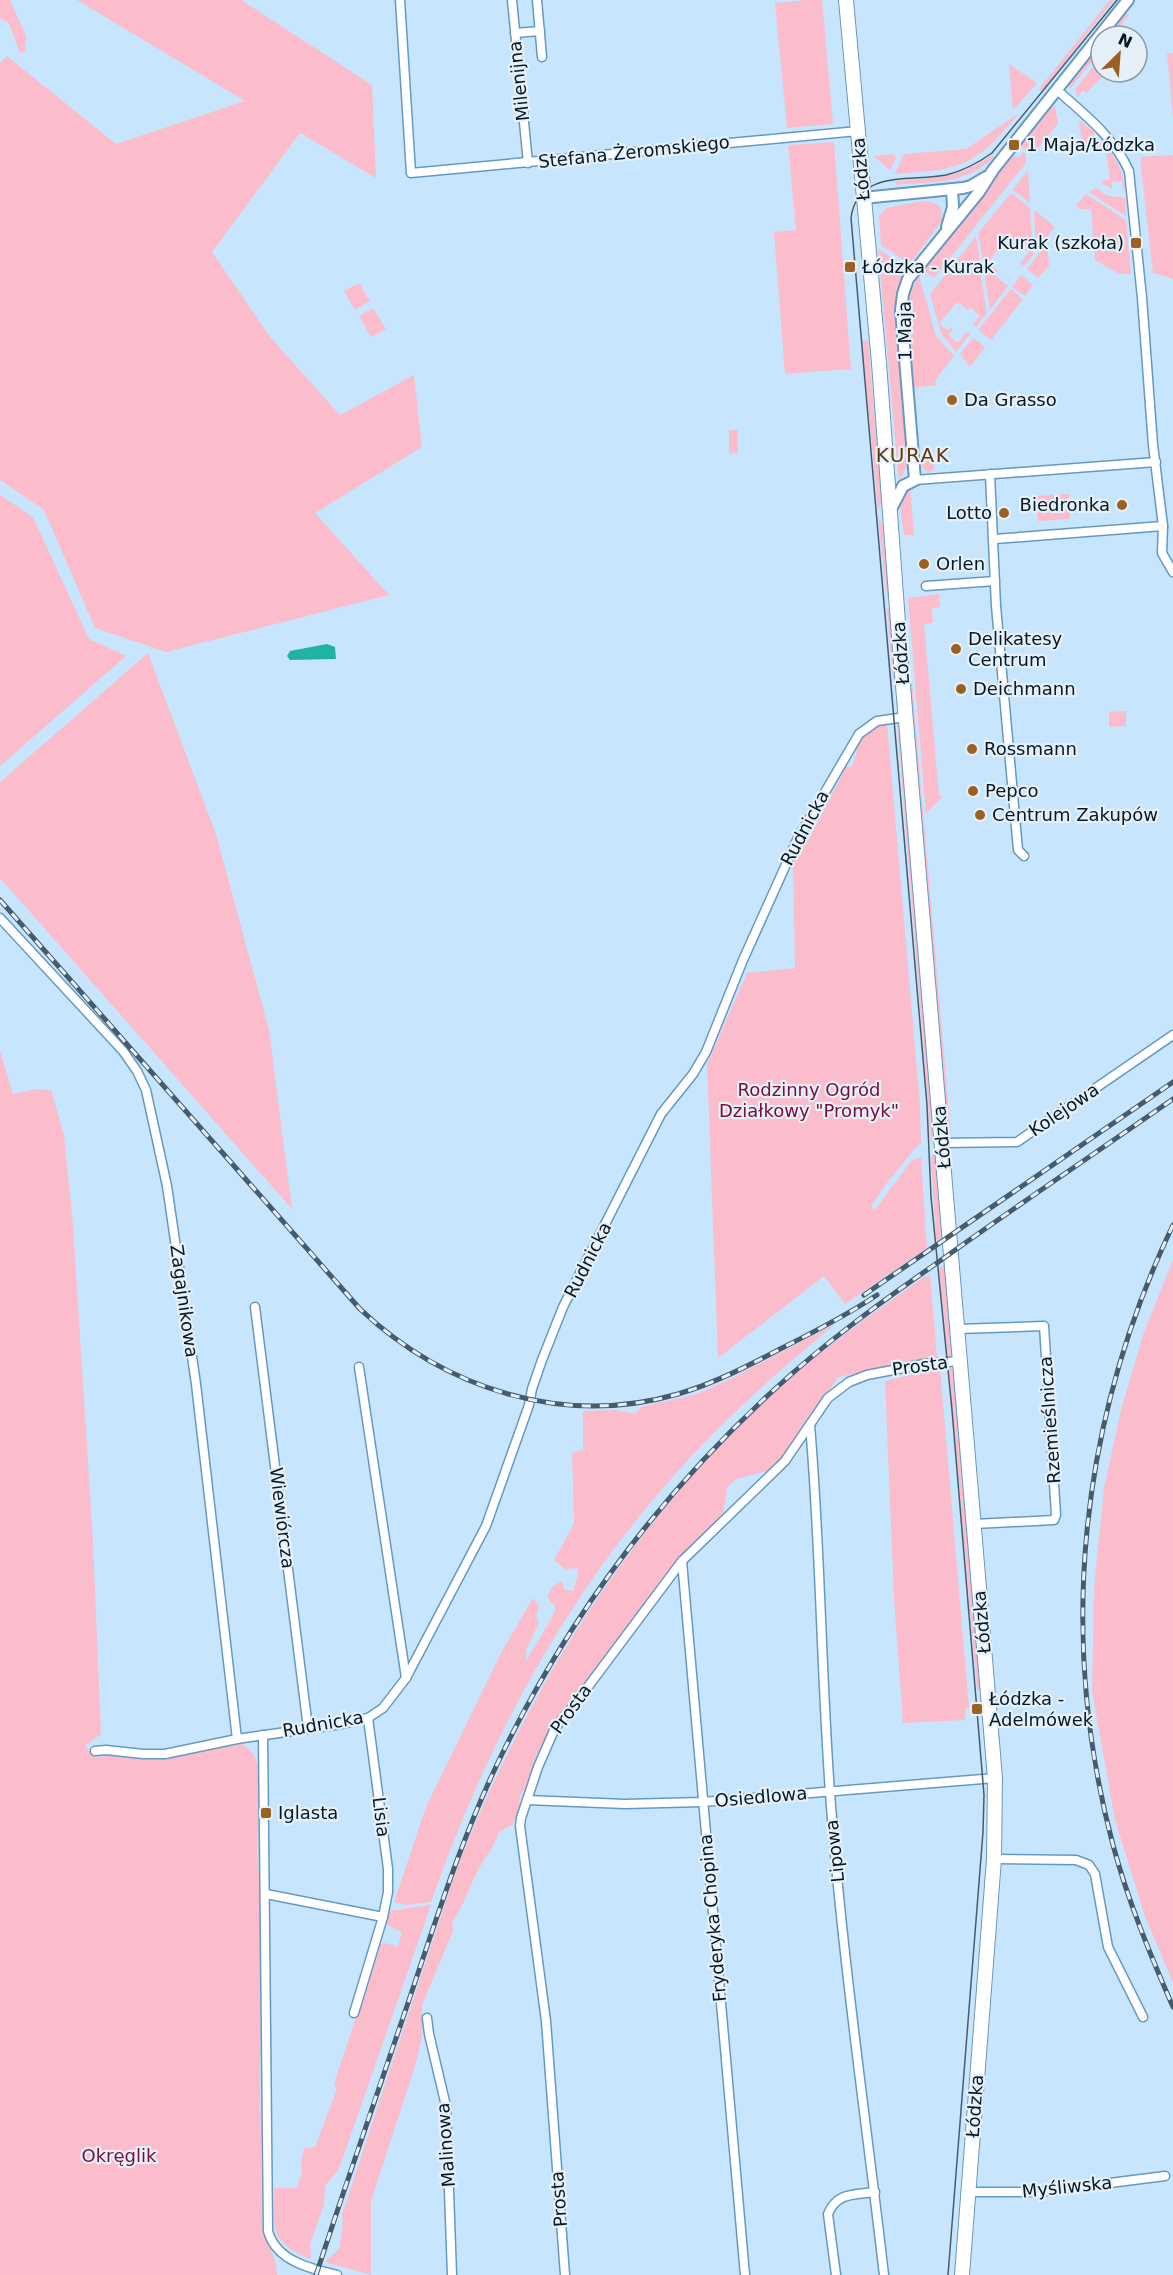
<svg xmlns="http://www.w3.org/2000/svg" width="1173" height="2275" font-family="'DejaVu Sans',sans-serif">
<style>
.green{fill:#fbbccc}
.water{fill:#20b3a2}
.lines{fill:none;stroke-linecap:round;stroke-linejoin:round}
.minor-casing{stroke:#6799c0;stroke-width:11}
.tertiary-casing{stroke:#6799c0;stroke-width:14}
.primary-casing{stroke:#6799c0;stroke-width:16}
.minor{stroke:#fff;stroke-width:8}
.tertiary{stroke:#fff;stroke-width:10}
.primary{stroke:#fff;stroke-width:14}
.tram{stroke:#455c6e;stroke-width:1.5}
.rail-casing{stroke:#455c6e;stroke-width:5}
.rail{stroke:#e6f0f8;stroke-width:3;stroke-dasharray:9;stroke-linecap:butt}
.poi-dot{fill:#9c6122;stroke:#e6f0f8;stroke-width:2}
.labels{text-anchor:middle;stroke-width:4.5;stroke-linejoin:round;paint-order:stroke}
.street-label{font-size:18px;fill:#041826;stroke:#e6f0f8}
.poi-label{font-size:18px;fill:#041826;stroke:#e6f0f8;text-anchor:start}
.park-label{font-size:18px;fill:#780c3b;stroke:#e6f0f8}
.neighbourhood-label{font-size:20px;letter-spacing:1.5px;fill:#60380b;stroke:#e6f0f8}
</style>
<rect width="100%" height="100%" fill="#c7e6fe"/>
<g class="green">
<path d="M0,0H10L26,36L25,51L20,53L9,23L0,18Z"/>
<path d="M77,0H241L372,85L376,178L300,133L212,252L270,337L340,415L414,375L422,447L315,513L389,595L166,652L95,628L44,510L0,480V63L7,56L116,144L245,101Z"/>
<path d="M806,0H822L833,124L787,128L775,3Z"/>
<path d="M1110,0H1114L1042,91L1039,89Z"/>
<path d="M1125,12L1129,15L1112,36H1106Z"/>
<path d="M1101,43V50L1069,90L1070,82Z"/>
<path d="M1167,53H1173V117Z"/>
<path d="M1101,57V72H1108L1109,78H1101L1086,93L1083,90L1078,97L1075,90Z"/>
<path d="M1009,64L1037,83L1013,110Z"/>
<path d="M1053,106L1055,107L1058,124L1036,150L1028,151L1021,146Z"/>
<path d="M1019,113C1017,117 1011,122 1007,127C972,170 947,170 895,174L904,154L966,149Z"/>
<path d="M1079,120L1094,132L1090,147H1083Z"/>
<path d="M1101,140C1114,154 1123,169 1125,189H1123L1122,181L1112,182V189L1102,183V180H1110L1106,148L1098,146Z"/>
<path d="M834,142L851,369L785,374L774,232L796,230L788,145Z"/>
<path d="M1023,152L1026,154V163L934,278L922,269L1014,155L1018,158Z"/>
<path d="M893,154L896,158L890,170L874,156Z"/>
<path d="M992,155L994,157C966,185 933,181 896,185V181C933,178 961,178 992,155Z"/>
<path d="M1173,155V279L1153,273L1140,157Z"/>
<path d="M1028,170L1030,203L1013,190Z"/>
<path d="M1096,188L1108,196L1125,198L1126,216L1089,192Z"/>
<path d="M1011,193L1030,208L1033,255L1024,266L1020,263L1029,252L1020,244L1017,247L1007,239L988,262L998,271L996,274L983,263L978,233Z"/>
<path d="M1086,194L1126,220L1131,274H1119L1095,260L1091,209H1080L1076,206Z"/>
<path d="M923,201C936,201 944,206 942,221L912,261H905L881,245L879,216L886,208Z"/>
<path d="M1034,210L1055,227L1036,251Z"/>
<path d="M976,236L980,262L951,268Z"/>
<path d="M1047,244L1049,266L1038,278L1027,269Z"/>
<path d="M878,249L906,267L898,289L896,307L908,454L907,466L899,481Z"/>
<path d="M977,266L980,269L987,313L976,327L973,324L980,316L970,307L968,310L957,302L939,324L948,330L951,328L953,330L948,335L958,343L966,332L970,334L956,352L941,333L930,294L948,272Z"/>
<path d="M984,270H988L1008,286L990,310Z"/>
<path d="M1021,275L1033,285L1025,296L1012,287Z"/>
<path d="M919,276L936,336L954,356L936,379V385L912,388C909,352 898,308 919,276Z"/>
<path d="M359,283L370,301L355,310L344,291Z"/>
<path d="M1011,289L1023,299L991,340L978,330Z"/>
<path d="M373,308L386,329L371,337L359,316Z"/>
<path d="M973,338L985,347L970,367L960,354Z"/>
<path d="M868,340L882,502L878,510L862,341Z"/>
<path d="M729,430H738V453L729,454Z"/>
<path d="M920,460L932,461L934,463V470L928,472L923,469Z"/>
<path d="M910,487L914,535H904C902,519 895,499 910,487Z"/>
<path d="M1069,494L1070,519L1038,521L1037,496Z"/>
<path d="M0,495L33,517L89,639L126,656L0,766Z"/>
<path d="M878,518L882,523L889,594L887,599Z"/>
<path d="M939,594L940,607L932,608L933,623L924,624L939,796H943L926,814L908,598Z"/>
<path d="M887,608L890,610L896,680L893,681Z"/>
<path d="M148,653L216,834L269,1030L292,1209L0,878V782Z"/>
<path d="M912,683L951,1135L947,1131L910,684Z"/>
<path d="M1126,711V726L1109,727V712Z"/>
<path d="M887,723L920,1105L921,1144L917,1146L886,1184L871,1207L875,1210L911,1161L921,1157L927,1248L845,1304L824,1276L718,1358L707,1064L747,973L795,968L793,860L811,835L846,767L852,766L857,751L854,748C861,734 871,726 887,723Z"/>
<path d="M897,724L900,726L935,1133L934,1139L931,1142Z"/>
<path d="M0,1051L13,1094L36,1089L51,1090L64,1135L73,1225L93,1542L101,1734L85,1746L95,1758L112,1754L162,1758L241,1744L248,1748L254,1755L260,1771L257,1848L261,1909L260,2071L262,2229C266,2245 278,2258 277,2275H0Z"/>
<path d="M931,1155H936L937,1161L943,1237L936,1241Z"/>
<path d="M1173,1260V1983L1145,1916L1115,1820L1092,1691L1094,1588L1104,1488L1121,1410L1144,1332Z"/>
<path d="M945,1264L953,1351V1355L948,1358L939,1268Z"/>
<path d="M930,1274L937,1357L838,1377L782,1461L771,1470L736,1479L727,1487L723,1516L683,1553L549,1731L537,1754L525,1788L520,1796L519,1810L512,1825L499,1832C494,1847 486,1857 478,1870C469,1887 464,1906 452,1922L453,1931L422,2005V2038L414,2070L371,2201V2275L325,2262L340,2248C340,2235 344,2226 342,2214L457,1868C534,1672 649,1495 812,1360C848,1330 887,1304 925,1276L926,1277Z"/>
<path d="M835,1324C783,1367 732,1412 686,1462C569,1589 488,1740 431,1902L406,1905L394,1902L426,1807L501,1653L533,1598L539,1606L536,1617L539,1622L526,1651V1661L551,1619L556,1608L547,1597L553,1586L562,1581L565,1590L573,1591L578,1575L577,1568L565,1569L554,1560L574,1524L572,1453L583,1450V1411L617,1410L635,1414L641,1407L697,1394L732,1378Z"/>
<path d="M940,1368L969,1708L965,1709L966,1720L903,1723L894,1598L885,1381Z"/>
<path d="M949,1368H952L954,1373L981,1690H977Z"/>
<path d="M431,1905L339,2169L325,2186L324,2205L310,2244L311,2259C267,2241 275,2230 274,2188H296L302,2174L301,2161L304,2148L315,2147L337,2089L334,2084C348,2039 364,1996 379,1951L378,1945L385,1943L398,1947L402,1932L385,1924L388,1911Z"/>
</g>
<path class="water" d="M327,644L335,647L336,659L290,660L287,656L290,651Z"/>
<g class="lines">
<g class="minor-casing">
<g id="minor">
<path d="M400,0L411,173L858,131"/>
<path d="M512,0L528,163"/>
<path d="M537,0L542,57"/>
<path d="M515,33L540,31"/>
<path d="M1057,90C1084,114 1114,137 1129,171L1142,298L1153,445L1163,526L1162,553L1173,572"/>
<path d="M990,474L996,606L1018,850L1024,856"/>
<path d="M915,480L1156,462"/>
<path d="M995,539L1163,526"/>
<path d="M926,586L995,581"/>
<path d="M0,918L123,1051L137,1071L146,1090L167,1186L196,1384L237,1739"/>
<path d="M942,1143L1017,1142L1173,1035"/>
<path d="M255,1307L308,1728"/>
<path d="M958,1329L1044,1326L1056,1515L1054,1520L974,1524"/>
<path d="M359,1367L406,1678"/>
<path d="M810,1425C821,1552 821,1679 831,1806C843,1963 866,2119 884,2275"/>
<path d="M682,1561L745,2275"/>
<path d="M263,1735L268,2231C276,2261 311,2269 337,2275"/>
<path d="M95,1751L106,1750L143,1754H165L237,1739L342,1724L368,1718L383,1708L406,1678L486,1526L529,1405L532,1389L542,1360L563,1307L661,1114L693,1074L706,1052L743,960L797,840L859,734L877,721L906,717"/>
<path d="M527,1800L625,1804L702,1802L995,1778"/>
<path d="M994,1859L1076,1860L1089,1865L1095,1874L1108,1947L1143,2017"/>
<path d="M266,1894L383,1917"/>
<path d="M354,2013L383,1917L388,1892V1869L368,1718"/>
<path d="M427,2018L429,2034L446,2106L452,2275"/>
<path d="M969,2192H1039L1165,2176"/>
<path d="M565,2275L546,2021L520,1826L521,1818L538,1767L555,1728L575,1704L682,1561L785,1461L828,1398L849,1382L867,1375L924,1364L960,1361"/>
<path d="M836,2275L828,2214C837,2192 854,2195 875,2192"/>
</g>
</g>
<g class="tertiary-casing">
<g id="tertiary">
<path d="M863,198L963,188L971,186L986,177"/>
<path d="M947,227L953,207L952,189"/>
<path d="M890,511L903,486L915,480L901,310L903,294L908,279L979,192L993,170L1128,0"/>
</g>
</g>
<g class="primary-casing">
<path id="primary" d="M846,0L879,363L900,650L995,1778L994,1859L962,2275"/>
</g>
<use href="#minor" class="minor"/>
<use href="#tertiary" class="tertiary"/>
<use href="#primary" class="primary"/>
<path class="tram" d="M948,2275L983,1832L984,1795L952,1410L931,1197L927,1105L851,218C857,169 911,182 946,175C963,171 978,163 992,153L1117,0"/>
<g class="rail-casing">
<g id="rail">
<path d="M0,900L360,1309C445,1389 563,1427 678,1394C715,1383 748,1366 782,1348C814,1332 847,1315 877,1295"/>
<path d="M1173,1225C1080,1420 1057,1635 1113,1845C1128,1901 1150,1954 1173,2007"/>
<path d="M864,1295L1173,1082"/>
<path d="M316,2275C346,2184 377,2093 408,2003C437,1917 464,1830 505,1748C572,1613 664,1490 776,1388C826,1342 881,1302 937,1263C1015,1207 1094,1154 1173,1099"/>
</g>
</g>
<use href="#rail" class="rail"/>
</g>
<g class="poi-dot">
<rect x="1008" y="139" width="12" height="12" rx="3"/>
<rect x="1130" y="237" width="12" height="12" rx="3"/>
<rect x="844" y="261" width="12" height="12" rx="3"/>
<circle cx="952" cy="400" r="6"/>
<circle cx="1122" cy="505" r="6"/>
<circle cx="1004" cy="513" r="6"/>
<circle cx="924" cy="564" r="6"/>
<circle cx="956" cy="649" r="6"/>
<circle cx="961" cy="689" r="6"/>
<circle cx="972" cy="749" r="6"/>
<circle cx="973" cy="791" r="6"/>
<circle cx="980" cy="815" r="6"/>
<rect x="971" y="1703" width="12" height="12" rx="3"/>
<rect x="260" y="1807" width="12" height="12" rx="3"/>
</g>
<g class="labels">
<g class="street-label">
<text transform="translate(519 81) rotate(-96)" y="6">Milenijna</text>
<text transform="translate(634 152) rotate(-6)" y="6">Stefana Żeromskiego</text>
<text transform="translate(861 169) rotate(-95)" y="6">Łódzka</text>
<text transform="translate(905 331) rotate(-91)" y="6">1 Maja</text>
<text transform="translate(901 653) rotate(-94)" y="6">Łódzka</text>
<text transform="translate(805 828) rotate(-62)" y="6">Rudnicka</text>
<text transform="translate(1064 1110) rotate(-34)" y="6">Kolejowa</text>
<text transform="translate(942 1137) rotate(-95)" y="6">Łódzka</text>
<text transform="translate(588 1260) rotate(-63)" y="6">Rudnicka</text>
<text transform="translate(184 1301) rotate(82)" y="6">Zagajnikowa</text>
<text transform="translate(920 1366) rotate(-8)" y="6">Prosta</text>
<text transform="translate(1050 1420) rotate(-94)" y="6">Rzemieślnicza</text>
<text transform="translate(282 1518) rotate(83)" y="6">Wiewiórcza</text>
<text transform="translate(982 1622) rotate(-95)" y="6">Łódzka</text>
<text transform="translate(571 1709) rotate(-54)" y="6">Prosta</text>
<text transform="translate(323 1724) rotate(-10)" y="6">Rudnicka</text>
<text transform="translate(761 1797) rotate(-5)" y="6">Osiedlowa</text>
<text transform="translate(381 1817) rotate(83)" y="6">Lisia</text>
<text transform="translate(835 1851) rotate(-96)" y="6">Lipowa</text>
<text transform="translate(713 1918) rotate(-95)" y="6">Fryderyka Chopina</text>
<text transform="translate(975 2106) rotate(-86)" y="6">Łódzka</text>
<text transform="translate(446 2145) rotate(-94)" y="6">Malinowa</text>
<text transform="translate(1067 2187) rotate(-6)" y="6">Myśliwska</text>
<text transform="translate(559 2199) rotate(-94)" y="6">Prosta</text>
</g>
<g class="poi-label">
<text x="1026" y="151">1 Maja/Łódzka</text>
<text x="1124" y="249" text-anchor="end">Kurak (szkoła)</text>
<text x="862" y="273">Łódzka - Kurak</text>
<text x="964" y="406">Da Grasso</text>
<text x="1110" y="511" text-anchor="end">Biedronka</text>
<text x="992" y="519" text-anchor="end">Lotto</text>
<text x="936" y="570">Orlen</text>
<text x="968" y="645">Delikatesy<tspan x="968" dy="21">Centrum</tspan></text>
<text x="973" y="695">Deichmann</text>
<text x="984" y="755">Rossmann</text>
<text x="985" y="797">Pepco</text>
<text x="992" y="821">Centrum Zakupów</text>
<text x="989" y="1705">Łódzka -<tspan x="989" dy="21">Adelmówek</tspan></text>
<text x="278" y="1819">Iglasta</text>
</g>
<g class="park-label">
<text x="809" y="1096">Rodzinny Ogród<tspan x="809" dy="21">Działkowy "Promyk"</tspan></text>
<text x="119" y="2162">Okręglik</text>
</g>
<g class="neighbourhood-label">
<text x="913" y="462">KURAK</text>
</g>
</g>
<g transform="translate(1119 54) rotate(25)"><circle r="28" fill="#e6f0f8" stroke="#8c9aa4" stroke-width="1.5"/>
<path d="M0-4.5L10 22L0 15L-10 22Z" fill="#9c6122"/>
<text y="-9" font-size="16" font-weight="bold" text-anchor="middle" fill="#041826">N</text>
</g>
</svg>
